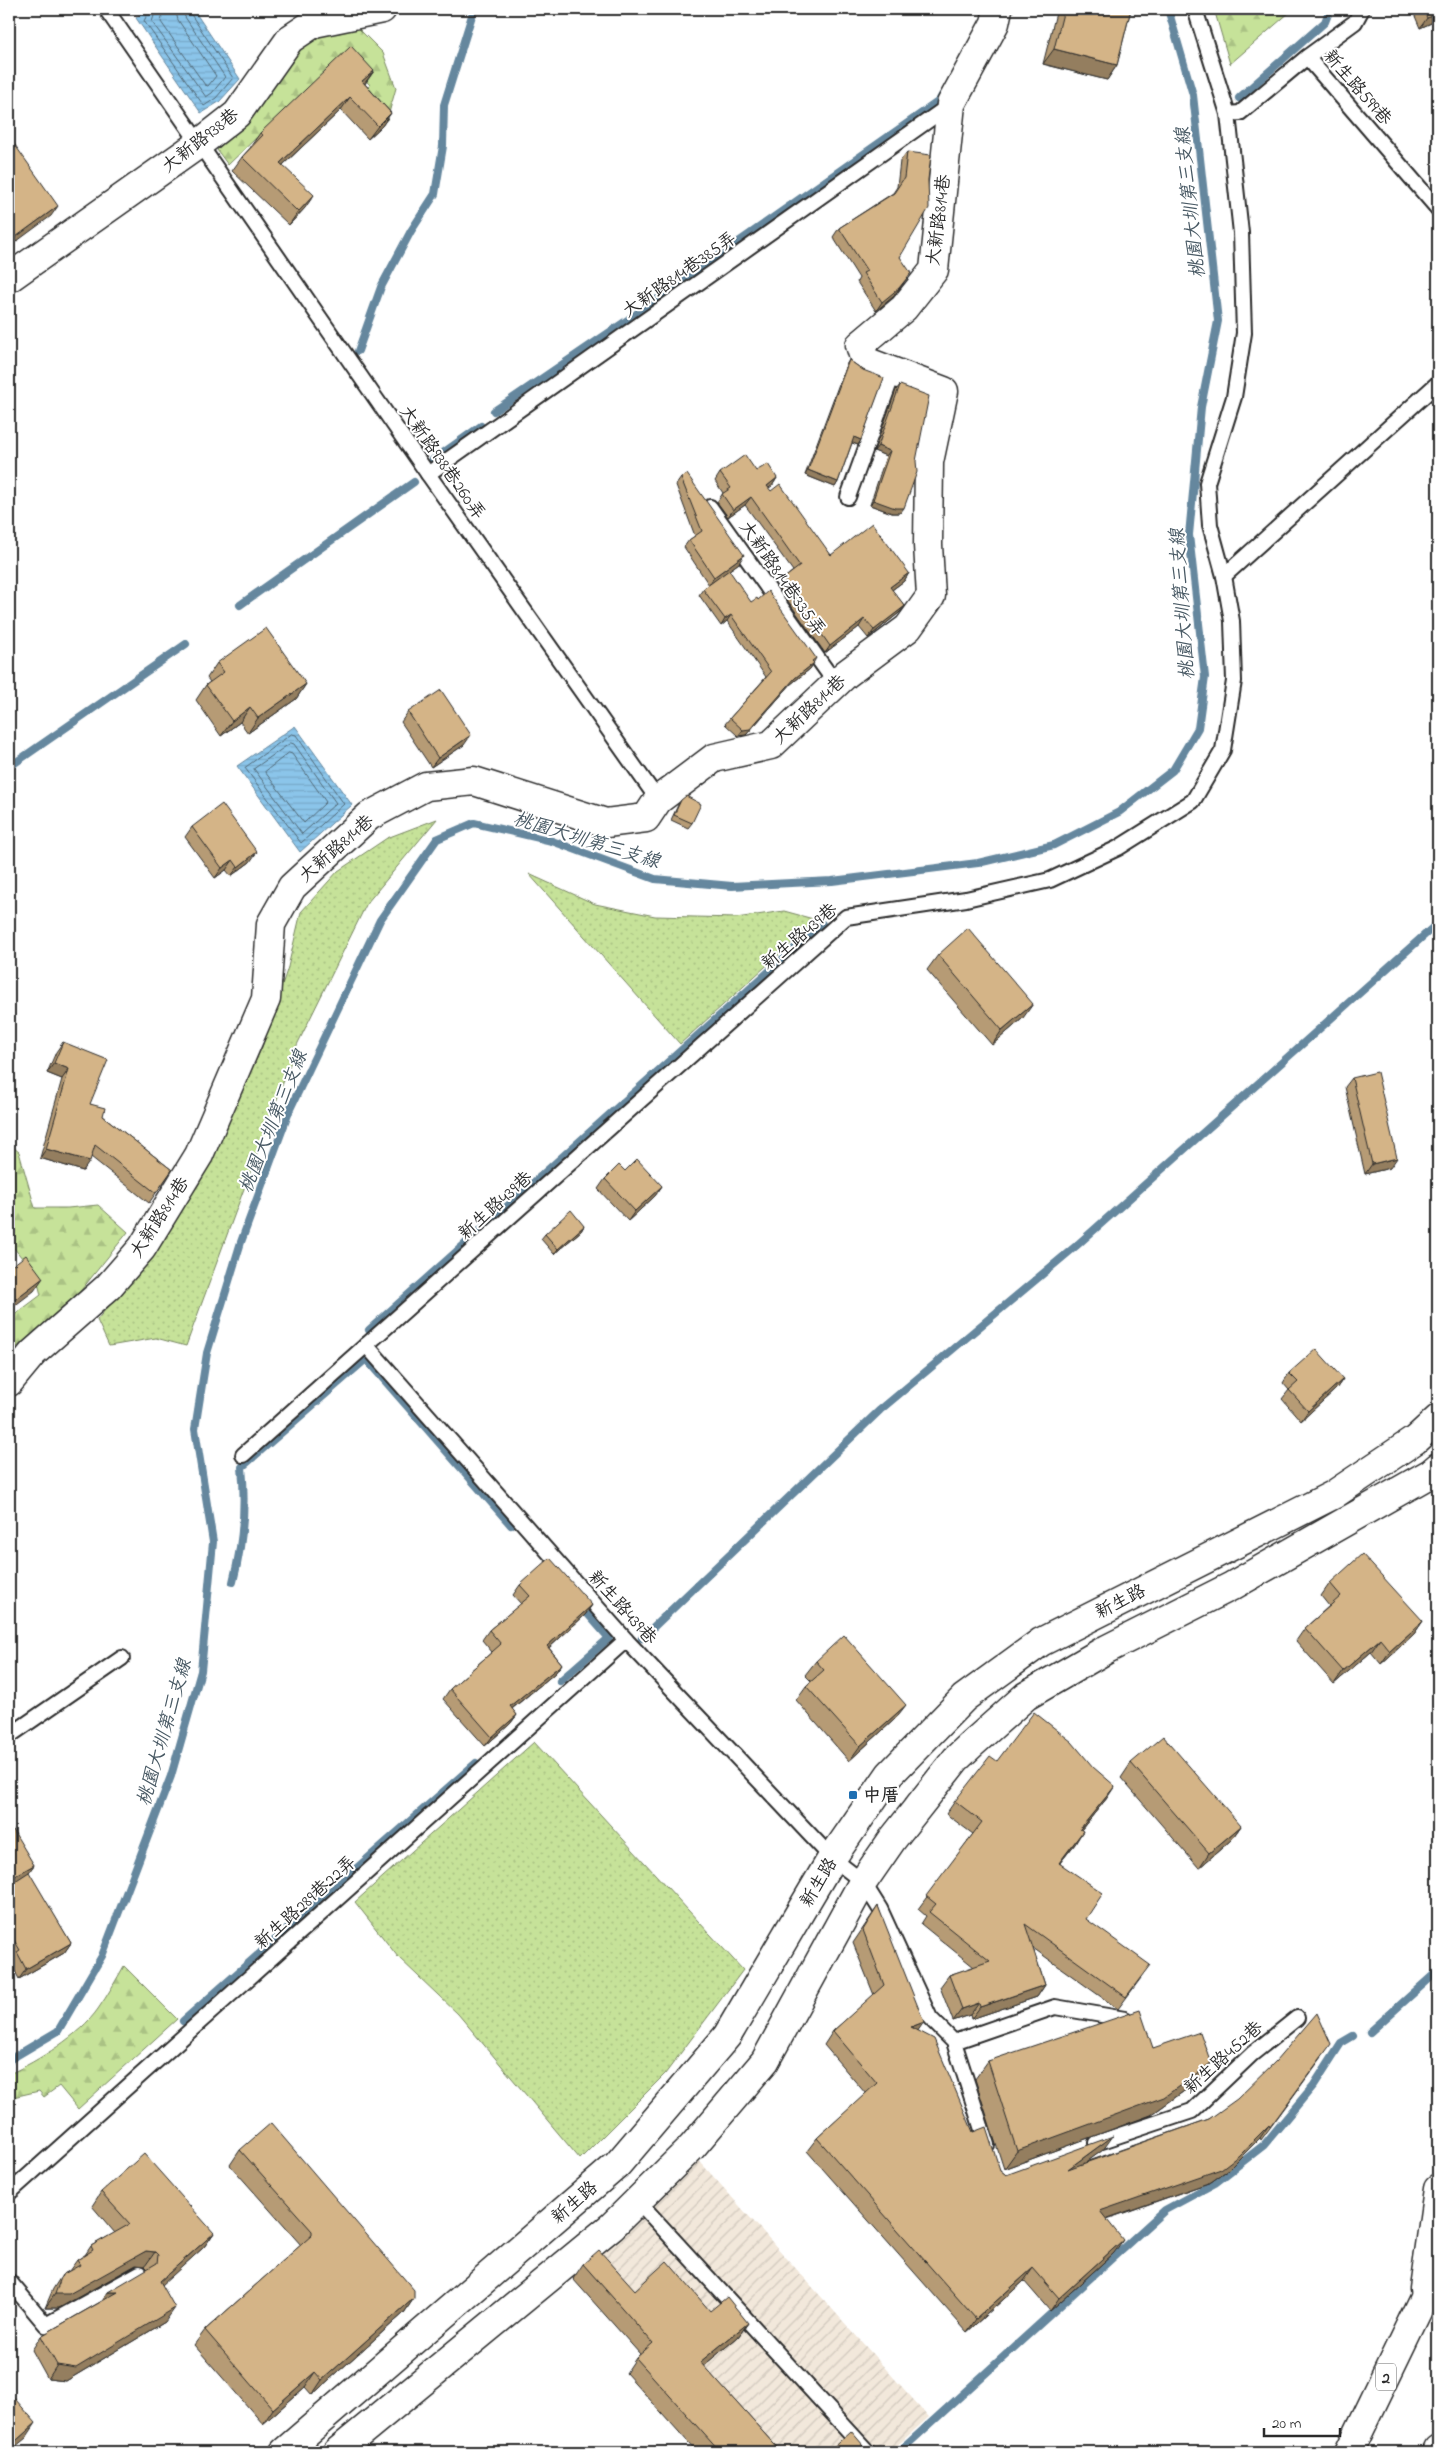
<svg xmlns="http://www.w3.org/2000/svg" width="1447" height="2461" font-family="'Indie Flower','LXGW WenKai TC',sans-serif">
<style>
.industrial{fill:url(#industrial-furrows)}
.grass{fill:url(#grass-dots);stroke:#788662}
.forest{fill:url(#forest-firs);stroke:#788662}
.water{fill:url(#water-rules);stroke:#65879e}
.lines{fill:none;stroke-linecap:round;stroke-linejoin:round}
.shore{stroke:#516977;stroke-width:1}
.stream{stroke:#65879e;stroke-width:8}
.service-casing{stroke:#2b2b2b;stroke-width:18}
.minor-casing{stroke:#2b2b2b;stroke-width:31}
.secondary-casing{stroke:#2b2b2b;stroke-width:31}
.motorway-casing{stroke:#2b2b2b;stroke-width:31}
.service{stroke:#fff;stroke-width:14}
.minor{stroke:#fff;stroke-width:28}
.secondary{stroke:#fff;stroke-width:28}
.motorway{stroke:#fff;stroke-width:28}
.wall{fill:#b69b74;stroke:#2b2b2b}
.shaded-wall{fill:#947e5e;stroke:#2b2b2b}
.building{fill:#d4b487;stroke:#2b2b2b}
.poi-dot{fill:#1f6fb2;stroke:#fff;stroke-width:2}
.labels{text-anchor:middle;stroke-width:4;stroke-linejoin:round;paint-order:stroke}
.shield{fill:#fff;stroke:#6b6b6b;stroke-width:1}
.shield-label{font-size:16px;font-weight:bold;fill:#2b2b2b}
.street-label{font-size:18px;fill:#2b2b2b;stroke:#fff}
.poi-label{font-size:18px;font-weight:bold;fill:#2b2b2b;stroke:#fff;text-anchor:start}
.water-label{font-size:19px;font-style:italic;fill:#485964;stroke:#fff}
</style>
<defs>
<pattern id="industrial-furrows" width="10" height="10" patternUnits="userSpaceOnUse" patternTransform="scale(1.25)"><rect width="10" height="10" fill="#f2e8db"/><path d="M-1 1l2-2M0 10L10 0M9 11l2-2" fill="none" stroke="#d0c7bc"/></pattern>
<pattern id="grass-dots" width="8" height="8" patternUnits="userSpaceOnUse" patternTransform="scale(1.25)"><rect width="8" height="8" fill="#c6e299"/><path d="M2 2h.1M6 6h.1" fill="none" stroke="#aac284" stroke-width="1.8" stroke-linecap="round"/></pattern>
<pattern id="forest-firs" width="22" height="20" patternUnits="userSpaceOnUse" patternTransform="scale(1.25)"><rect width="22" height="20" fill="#c6e299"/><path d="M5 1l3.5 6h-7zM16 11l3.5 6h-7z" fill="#aac284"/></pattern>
<pattern id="water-rules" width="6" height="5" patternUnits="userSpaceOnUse" patternTransform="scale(1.25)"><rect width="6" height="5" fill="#8bc5ea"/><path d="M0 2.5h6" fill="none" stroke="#78a9c9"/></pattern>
</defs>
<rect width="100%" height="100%" fill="#fff"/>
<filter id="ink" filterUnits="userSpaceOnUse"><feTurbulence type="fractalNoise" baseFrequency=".02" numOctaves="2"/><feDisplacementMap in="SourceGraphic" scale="10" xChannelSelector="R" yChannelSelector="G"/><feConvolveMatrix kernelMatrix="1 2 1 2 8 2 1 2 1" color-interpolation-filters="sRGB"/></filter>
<g filter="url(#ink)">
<path class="industrial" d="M694,2155L929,2417L890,2452H762L588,2258Z"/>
<g class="grass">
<path d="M437,819L367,903L297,1045L186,1346L156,1338L109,1346L97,1320L143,1263L199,1184L262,1047L288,967L301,912L338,871L387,838Z"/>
<path d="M529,874L595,904L655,916L736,918L784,911L817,920L680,1044Z"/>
<path d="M534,1742L743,1970L665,2074L580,2159L458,2014L398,1957L355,1902Z"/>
</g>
<g class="forest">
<path d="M1214,9H1289L1290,12L1230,64Z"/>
<path d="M357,27L383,53L396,88L387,120L363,93L370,85L342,55L228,165L217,150L257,111L291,59L312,36Z"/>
<path d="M9,1144L19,1152L35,1208H68L98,1205L128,1232L78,1294L9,1354V1319L41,1295L36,1275L9,1242Z"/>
<path d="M124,1966L177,2019L78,2109L59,2086L44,2097L39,2091L9,2098V2074C38,2061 80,2035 98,2009C108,1995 116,1980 124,1966Z"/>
</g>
<g class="water">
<path d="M147,9H193L240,79L219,102L201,113L136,18Z"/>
<path d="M295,726L352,805L300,852L237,766Z"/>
</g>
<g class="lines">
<g class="shore">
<path d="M150,9L144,21L204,106L216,98L233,78L190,13L189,9"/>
<path d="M156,9L152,22L206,97L212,93L225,77L185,17L183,9"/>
<path d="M164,9L161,22L205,85L208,86L216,76L178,20L175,9"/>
<path d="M292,734L296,735L344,804L301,843L245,768Z"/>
<path d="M291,743L294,744L336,803L302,834L254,769Z"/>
<path d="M289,753L292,754L326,802L304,823L265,772Z"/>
</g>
<g class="stream">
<path d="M1239,98L1325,22L1330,9"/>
<path d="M358,351L381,287L411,231L435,194L443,146L444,105L474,9"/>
<path d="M494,411L629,319L939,101L943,94"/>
<path d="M433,460L481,426"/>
<path d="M240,605L414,482"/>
<path d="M9,767L186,644"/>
<path d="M369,1330L822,924"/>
<path d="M233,1582C243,1543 246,1507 242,1467L366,1359L511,1525"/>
<path d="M642,1638L880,1410L1076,1246L1438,923"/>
<path d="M560,1681L609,1638L581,1606"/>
<path d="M183,2021L476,1763"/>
<path d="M1370,2032L1438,1971"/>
<path d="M9,2060L58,2031L102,1956L171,1776L201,1671L213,1542L195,1429L207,1353L241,1242L290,1109L380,920L437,839L474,823L552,841L655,879L732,886L832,881L978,863L1054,845L1119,812L1173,770L1198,728L1205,677L1189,535L1201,407L1218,321L1193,95L1168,9"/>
<path d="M899,2452L1165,2210L1215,2183L1264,2145L1314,2085L1341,2043L1353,2036"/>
</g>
<g class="service-casing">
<g id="service">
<path d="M106,9L428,474L658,800"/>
<path d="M1195,9L1228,114L1240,113L1307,57L1438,209"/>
<path d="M1307,57L1355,22L1362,9"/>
<path d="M1228,114L1241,233L1244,333L1234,397L1207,483L1210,525L1224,576L1438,383"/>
<path d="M428,474L950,105"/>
<path d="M848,497L894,371"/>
<path d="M710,507L836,684"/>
<path d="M366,1345L626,1640L832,1858L863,1882L880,1909L930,2018L954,2042L987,2145"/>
<path d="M243,1455L846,917L966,899L1050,880L1118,848L1193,801L1223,750L1234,681L1232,621L1224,576"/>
<path d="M9,1736L122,1658"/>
<path d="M954,2042L1055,2007L1125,2019"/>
<path d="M1096,2143L1192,2111L1252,2054L1297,2018"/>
<path d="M9,2193L626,1640"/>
<path d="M637,2200L868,2452"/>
<path d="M9,2281L46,2325L140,2273"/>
</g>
</g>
<g class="minor-casing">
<g id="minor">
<path d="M9,278L200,143L237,114L290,39L314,23L382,9"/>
<path d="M9,1382L33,1353L108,1287L142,1248L199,1155L266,999L271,924L292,887L369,816L426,786L474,781L606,823L646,818L658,800L714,758L771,745L846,674L908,628L931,596L928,545L929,462L944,391L865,361L860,345L904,308L934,270L951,104L995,23L998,9"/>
</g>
</g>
<g class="secondary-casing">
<g id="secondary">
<path d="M284,2452L617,2165L727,2036L832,1858L890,1774L964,1698L1041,1642L1333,1495L1415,1440L1438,1419"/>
<path d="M337,2452L612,2226L692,2147L765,2061L863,1882L892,1840L956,1759L972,1744L1026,1696L1107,1649L1232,1586L1431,1473L1438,1467"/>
</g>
</g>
<g class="motorway-casing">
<g id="motorway">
<path d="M1424,2289L1438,2189"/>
<path d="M1349,2452L1438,2268"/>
<path d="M1437,2452L1438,2449"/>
</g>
</g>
<use href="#service" class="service"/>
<use href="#minor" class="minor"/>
<use href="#secondary" class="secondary"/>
<use href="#motorway" class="motorway"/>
</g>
<g class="wall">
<path d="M1057,9H1131L1117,65L1107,80L1043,64Z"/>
<path d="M1412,9H1438V20L1420,28Z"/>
<path d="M374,71L365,84L391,113L382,126L368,139L341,110L283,165L305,208L289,225L232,171L242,157L251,147V146L260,133Z"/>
<path d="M907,152L900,257L904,283L893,297L876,311L857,282L859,278L833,237L839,228L893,193L897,187L900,161Z"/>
<path d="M849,360L863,370L858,445L852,443L838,482L835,487L805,475L846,365Z"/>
<path d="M900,385V513H892L870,505L886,456L874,451L896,390Z"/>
<path d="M756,471L777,478L772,486L768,488L831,555L909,573L904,581L892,590L905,606L899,613L868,638L859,627L825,653L778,587L783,579L793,571L745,505L728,517L717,502L723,493L715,481L720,473Z"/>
<path d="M681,478L739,563L709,585L684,547L689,540L695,536L676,485Z"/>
<path d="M703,589L751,602L816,658L810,669L791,684L746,735L738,736L725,724L730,718L766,677L727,621L721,626L699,595Z"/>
<path d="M217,663L306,684L296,699L248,733L240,722L221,736L196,700L206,685L210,682L207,678Z"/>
<path d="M408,712L464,745L431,767L401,722Z"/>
<path d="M681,800L692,823L688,828L671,820L678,805Z"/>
<path d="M192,827L250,862L231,876L226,870L215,878L185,837Z"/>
<path d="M938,955L1023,1018L992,1045L927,970Z"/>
<path d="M63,1042L90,1104L103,1116L172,1170L149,1203L91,1157L83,1171L40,1158L62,1079L47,1073L56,1052Z"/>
<path d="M1438,1052V1079L1433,1059Z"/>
<path d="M1352,1078L1390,1168L1365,1174L1345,1087Z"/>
<path d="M625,1171L662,1186L655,1196L628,1221L598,1189L605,1179Z"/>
<path d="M584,1226L581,1231L554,1254L541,1239L545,1234Z"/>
<path d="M1289,1373L1343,1379L1336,1389L1301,1421L1282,1399L1289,1390L1283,1383Z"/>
<path d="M1330,1583L1423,1621L1414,1634L1381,1664L1371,1652L1334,1684L1296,1641L1305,1628L1329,1606L1321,1596Z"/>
<path d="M520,1585L592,1605L585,1615L549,1648L562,1664L555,1673L512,1709L517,1715L510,1724L485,1746L443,1699L450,1689L492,1652L482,1640L489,1630L521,1604L513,1595Z"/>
<path d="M816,1661L895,1719L849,1761L796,1700L806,1686L811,1681L805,1675Z"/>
<path d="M997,1761L1107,1798L1081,1830L1075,1844L1060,1863L1086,1919L1141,1978L1118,2009L1033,1948L1045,1985L1037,1997L971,2019L970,2015L953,2021L940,1987L949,1975L974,1967L921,1924L926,1916L918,1909L973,1834L946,1814L955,1801Z"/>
<path d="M1131,1763L1241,1826L1231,1840L1199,1868L1121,1778Z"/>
<path d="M9,1832L34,1865L28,1873L71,1943L64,1953L19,1979L10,1962L12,1959L9,1954Z"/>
<path d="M878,1906L918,2030L973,2132L1000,2170L1006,2175L1103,2150L1086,2162L1209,2119L1322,2057L1261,2140L1260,2138L1229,2169L1211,2182L1107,2219L1114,2253L1050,2311L1024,2281L967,2332L807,2151L817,2138L866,2094L824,2045L833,2031L874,1995L853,1943Z"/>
<path d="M1153,2048L1211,2063L1198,2081L1151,2115L1004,2169L975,2079L988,2061Z"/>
<path d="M240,2150L414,2298L404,2313L312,2395L305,2387L263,2424L194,2345L205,2330L301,2245L230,2165Z"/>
<path d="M101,2192L214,2233L204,2247L162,2284L165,2322L66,2381L48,2379L32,2350L41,2336L102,2301L148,2269L145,2266L136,2265L59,2308H45L53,2289L62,2275L69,2271L77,2260L85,2255L91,2246L115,2233L92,2206Z"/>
<path d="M583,2264L635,2290L748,2323L738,2337L703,2366L781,2452H697L626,2373L636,2358L640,2354L573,2279Z"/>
</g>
<g class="shaded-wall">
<path d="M1438,14V20L1420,28L1427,18Z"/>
<path d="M1054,49L1117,65L1107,80L1043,64Z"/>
<path d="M374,71L364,84L362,81Z"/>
<path d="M350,97L341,110L271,176L280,163Z"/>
<path d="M391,113L382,126L368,139L378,126Z"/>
<path d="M314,195L305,208L289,225L298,212Z"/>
<path d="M58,206L51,216L9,247V242Z"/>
<path d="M911,273L893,297L876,311L882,302Z"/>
<path d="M854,437L861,440L858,445L850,442Z"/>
<path d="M878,446L890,451L886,456L874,451Z"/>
<path d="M808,470L838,482L835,487L805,475Z"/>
<path d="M777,478L772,486L761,493L767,486Z"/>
<path d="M751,497L745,505L728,517L733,510Z"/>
<path d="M873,500L904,508L900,513H892L870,505Z"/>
<path d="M744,555L739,563L709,585L714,577Z"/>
<path d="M909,573L904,581L885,595L890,587Z"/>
<path d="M905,606L899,613L868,638L874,630Z"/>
<path d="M731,615L727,621L721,626L725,619Z"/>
<path d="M864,619L859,627L825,653L830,646Z"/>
<path d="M814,663L810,669L791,684L746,735L738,736L743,730L795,678Z"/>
<path d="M306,684L296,699L248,733L258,718Z"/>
<path d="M250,707L240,722L221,736L232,721Z"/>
<path d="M471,735L464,745L431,767L438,758Z"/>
<path d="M257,852L250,862L231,876L238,867Z"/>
<path d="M233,860L226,870L215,878L222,868Z"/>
<path d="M1033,1004L1023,1018L992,1045L1002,1030Z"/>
<path d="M54,1063L69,1069L62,1079L47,1073Z"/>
<path d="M46,1149L90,1161L83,1171L40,1158Z"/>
<path d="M1397,1158L1390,1168L1365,1174L1372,1164Z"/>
<path d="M662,1186L655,1196L628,1221L635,1211Z"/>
<path d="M584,1226L581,1231L554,1254L558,1249Z"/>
<path d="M43,1278L34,1291L9,1310V1304Z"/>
<path d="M1343,1379L1336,1389L1301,1421L1308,1411Z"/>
<path d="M592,1605L585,1615L540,1656L547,1646Z"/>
<path d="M1423,1621L1414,1634L1381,1664L1390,1651Z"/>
<path d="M1380,1639L1371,1652L1334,1684L1343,1671Z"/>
<path d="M562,1664L555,1673L503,1716L510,1706Z"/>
<path d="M906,1705L895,1719L849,1761L860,1746Z"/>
<path d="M517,1715L510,1724L485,1746L492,1737Z"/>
<path d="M1115,1786L1107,1798L1072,1841L1080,1829Z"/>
<path d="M1241,1826L1231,1840L1199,1868L1209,1853Z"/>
<path d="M1083,1831L1075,1844L1050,1875Z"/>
<path d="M34,1865L27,1875L9,1886V1882L11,1878Z"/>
<path d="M71,1943L64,1953L19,1979L26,1969Z"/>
<path d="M1045,1985L1037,1997L971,2019L980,2007Z"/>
<path d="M979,2003L970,2015L953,2021L962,2009Z"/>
<path d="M924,2022L915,2035L911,2027Z"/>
<path d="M1211,2063L1198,2081L1151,2115L1004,2169L1017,2151Z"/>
<path d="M1269,2125L1260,2138L1229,2169L1211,2182L1091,2224L1100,2211Z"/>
<path d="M1113,2136L1103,2150L1059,2182L1068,2169Z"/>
<path d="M214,2233L204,2247L151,2295L160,2281Z"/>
<path d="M1123,2240L1114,2253L1050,2311L1059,2298Z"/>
<path d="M146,2251L155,2252L145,2266L136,2265L59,2308H45L55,2294Z"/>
<path d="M1033,2268L1024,2281L967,2332L976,2319Z"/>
<path d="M108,2292H118L99,2306Z"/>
<path d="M414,2298L404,2313L312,2395L322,2380Z"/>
<path d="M175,2308L165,2322L66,2381L48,2379L57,2365Z"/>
<path d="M748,2323L738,2337L690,2377L700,2362Z"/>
<path d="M315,2372L305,2387L263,2424L273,2409Z"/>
<path d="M36,2423L26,2438L9,2452V2447Z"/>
</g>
<g class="building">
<path d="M1064,9H1131L1117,65L1054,49Z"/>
<path d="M1423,9H1438V14L1427,18Z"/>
<path d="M351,46L374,71L362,81L391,113L378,126L350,97L280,163L314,195L298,212L242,157L263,135L260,133Z"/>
<path d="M10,138L58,206L9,242V139Z"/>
<path d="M907,152L931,155L928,180L929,208L900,257L911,273L899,288L882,302L863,273L867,271L839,228L894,193L904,178Z"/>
<path d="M849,360L863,370L884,378L861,440L854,437L838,482L808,470Z"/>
<path d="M900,385L929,396L916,461L917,472L904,508H895L873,500L890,451L878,446Z"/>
<path d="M745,455L756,471L768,464L777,478L767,486L771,491L780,484L831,555L872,523L909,573L890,587L905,606L874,630L864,619L830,646L783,579L800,566L751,497L733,510L722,494L731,488L720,473Z"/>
<path d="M687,474L744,555L714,577L689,540L702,531L681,478Z"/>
<path d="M729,570L751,602L757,598L758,600L768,591L816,658L812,661L814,663L795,678L750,729L743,730L730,718L771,672L731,615L725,619L703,589Z"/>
<path d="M266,628L306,684L258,718L250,707L232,721L206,685L224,672L217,663Z"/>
<path d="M441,690L471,735L438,758L408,712Z"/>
<path d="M686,796L701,804L692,823L674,815L681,800Z"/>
<path d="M222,804L257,852L238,867L233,860L222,868L192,827Z"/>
<path d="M968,928L1033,1004L1002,1030L938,955Z"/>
<path d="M63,1042L108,1060L90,1104L105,1108L103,1116L172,1170L156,1193L95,1145L90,1161L46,1149L69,1069L54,1063Z"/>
<path d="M1377,1072L1397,1158L1372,1164L1352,1078Z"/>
<path d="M637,1159L662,1186L635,1211L605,1179L619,1165L625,1171Z"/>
<path d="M571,1210L584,1226L558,1249L545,1234Z"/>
<path d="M26,1255L43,1278L9,1304V1268Z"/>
<path d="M1316,1349L1343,1379L1308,1411L1289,1390L1298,1382L1289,1373Z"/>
<path d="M1362,1554L1423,1621L1390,1651L1380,1639L1343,1671L1305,1628L1341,1596L1330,1583Z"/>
<path d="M550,1558L592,1605L547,1646L562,1664L510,1706L517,1715L492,1737L450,1689L501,1644L489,1630L530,1596L520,1585Z"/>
<path d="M844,1635L906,1705L860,1746L806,1686L824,1670L816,1661Z"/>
<path d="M1034,1712L1072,1742L1093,1767L1115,1786L1080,1829L1083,1831L1059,1863L1103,1893L1086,1919L1150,1965L1126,1997L1025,1924L1045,1985L980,2007L979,2003L962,2009L949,1975L990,1961L929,1912L936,1904L926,1896L982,1822L955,1801L990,1756L997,1761Z"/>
<path d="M1163,1736L1241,1826L1209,1853L1131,1763Z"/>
<path d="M13,1830L34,1865L11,1878L9,1874V1832Z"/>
<path d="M29,1872L71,1943L26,1969L17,1952L20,1950L9,1932V1885Z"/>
<path d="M878,1906L924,2022L911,2027L934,2039L973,2132L986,2127L1000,2170L1006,2175L1113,2136L1068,2169L1209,2119L1237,2099L1276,2061L1317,2013L1331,2044L1270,2127L1269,2125L1238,2156L1221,2169L1100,2211L1123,2240L1059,2298L1033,2268L976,2319L817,2138L877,2083L833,2031L884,1985L863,1930Z"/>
<path d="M1140,2010L1153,2048L1200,2032L1211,2063L1164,2097L1017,2151L988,2061Z"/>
<path d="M271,2123L414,2290V2298L322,2380L315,2372L273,2409L205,2330L312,2235V2231L240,2150Z"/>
<path d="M144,2154L214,2233L160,2281L175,2308L76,2368L57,2365L41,2336L118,2292H108L157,2263L158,2255L155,2252L146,2251L69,2294H55L62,2275L80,2265L77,2260L93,2250L91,2246L130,2224L101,2192Z"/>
<path d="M599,2250L635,2290L667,2261L710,2311L727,2297L748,2323L700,2362L781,2452H720L636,2358L653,2343L583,2264Z"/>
<path d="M9,2392L36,2423L9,2447Z"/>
<path d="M851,2431L869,2452H828Z"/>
</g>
</g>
<rect class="poi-dot" x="848" y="1790" width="10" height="10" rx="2.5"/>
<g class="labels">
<rect class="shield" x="1376" y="2363.5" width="20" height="27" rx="4"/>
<g class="shield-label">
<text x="1386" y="2383">2</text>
</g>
<g class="street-label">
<text transform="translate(1358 87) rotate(49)" y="6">新生路599巷</text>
<text transform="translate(200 140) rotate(-38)" y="6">大新路938巷</text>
<text transform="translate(938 220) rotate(-83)" y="6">大新路814巷</text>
<text transform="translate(679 274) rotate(-35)" y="6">大新路814巷385弄</text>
<text transform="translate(443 462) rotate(55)" y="6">大新路938巷260弄</text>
<text transform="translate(783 578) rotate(55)" y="6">大新路814巷335弄</text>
<text transform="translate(809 709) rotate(-43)" y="6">大新路814巷</text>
<text transform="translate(336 848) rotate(-41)" y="6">大新路814巷</text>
<text transform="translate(799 936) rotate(-40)" y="6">新生路439巷</text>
<text transform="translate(495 1205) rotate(-42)" y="6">新生路439巷</text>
<text transform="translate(159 1217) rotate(-57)" y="6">大新路814巷</text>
<text transform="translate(1120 1601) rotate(-27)" y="6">新生路</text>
<text transform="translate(623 1607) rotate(48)" y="6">新生路439巷</text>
<text transform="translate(818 1882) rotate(-59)" y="6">新生路</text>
<text transform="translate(305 1902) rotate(-42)" y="6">新生路289巷22弄</text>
<text transform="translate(1223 2057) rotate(-42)" y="6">新生路452巷</text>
<text transform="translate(574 2202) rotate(-41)" y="6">新生路</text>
</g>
<g class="poi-label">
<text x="863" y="1801">中厝</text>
</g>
<g class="water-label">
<text transform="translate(1189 203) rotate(-96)" y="7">桃園大圳第三支線</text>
<text transform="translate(1181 604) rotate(-94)" y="7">桃園大圳第三支線</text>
<text transform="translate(587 839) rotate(17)" y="7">桃園大圳第三支線</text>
<text transform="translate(272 1121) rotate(-68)" y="7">桃園大圳第三支線</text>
<text transform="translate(163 1732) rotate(-74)" y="7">桃園大圳第三支線</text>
</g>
</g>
<rect width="1447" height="2461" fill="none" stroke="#fff" stroke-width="30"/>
<rect x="15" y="15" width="1417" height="2431" fill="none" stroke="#2b2b2b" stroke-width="2" filter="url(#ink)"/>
<path d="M1264 2428v8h76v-8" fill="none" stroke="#2b2b2b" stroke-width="2.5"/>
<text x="1272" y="2428" font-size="15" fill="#2b2b2b" stroke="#ffffff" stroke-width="4" paint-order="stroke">20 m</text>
</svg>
